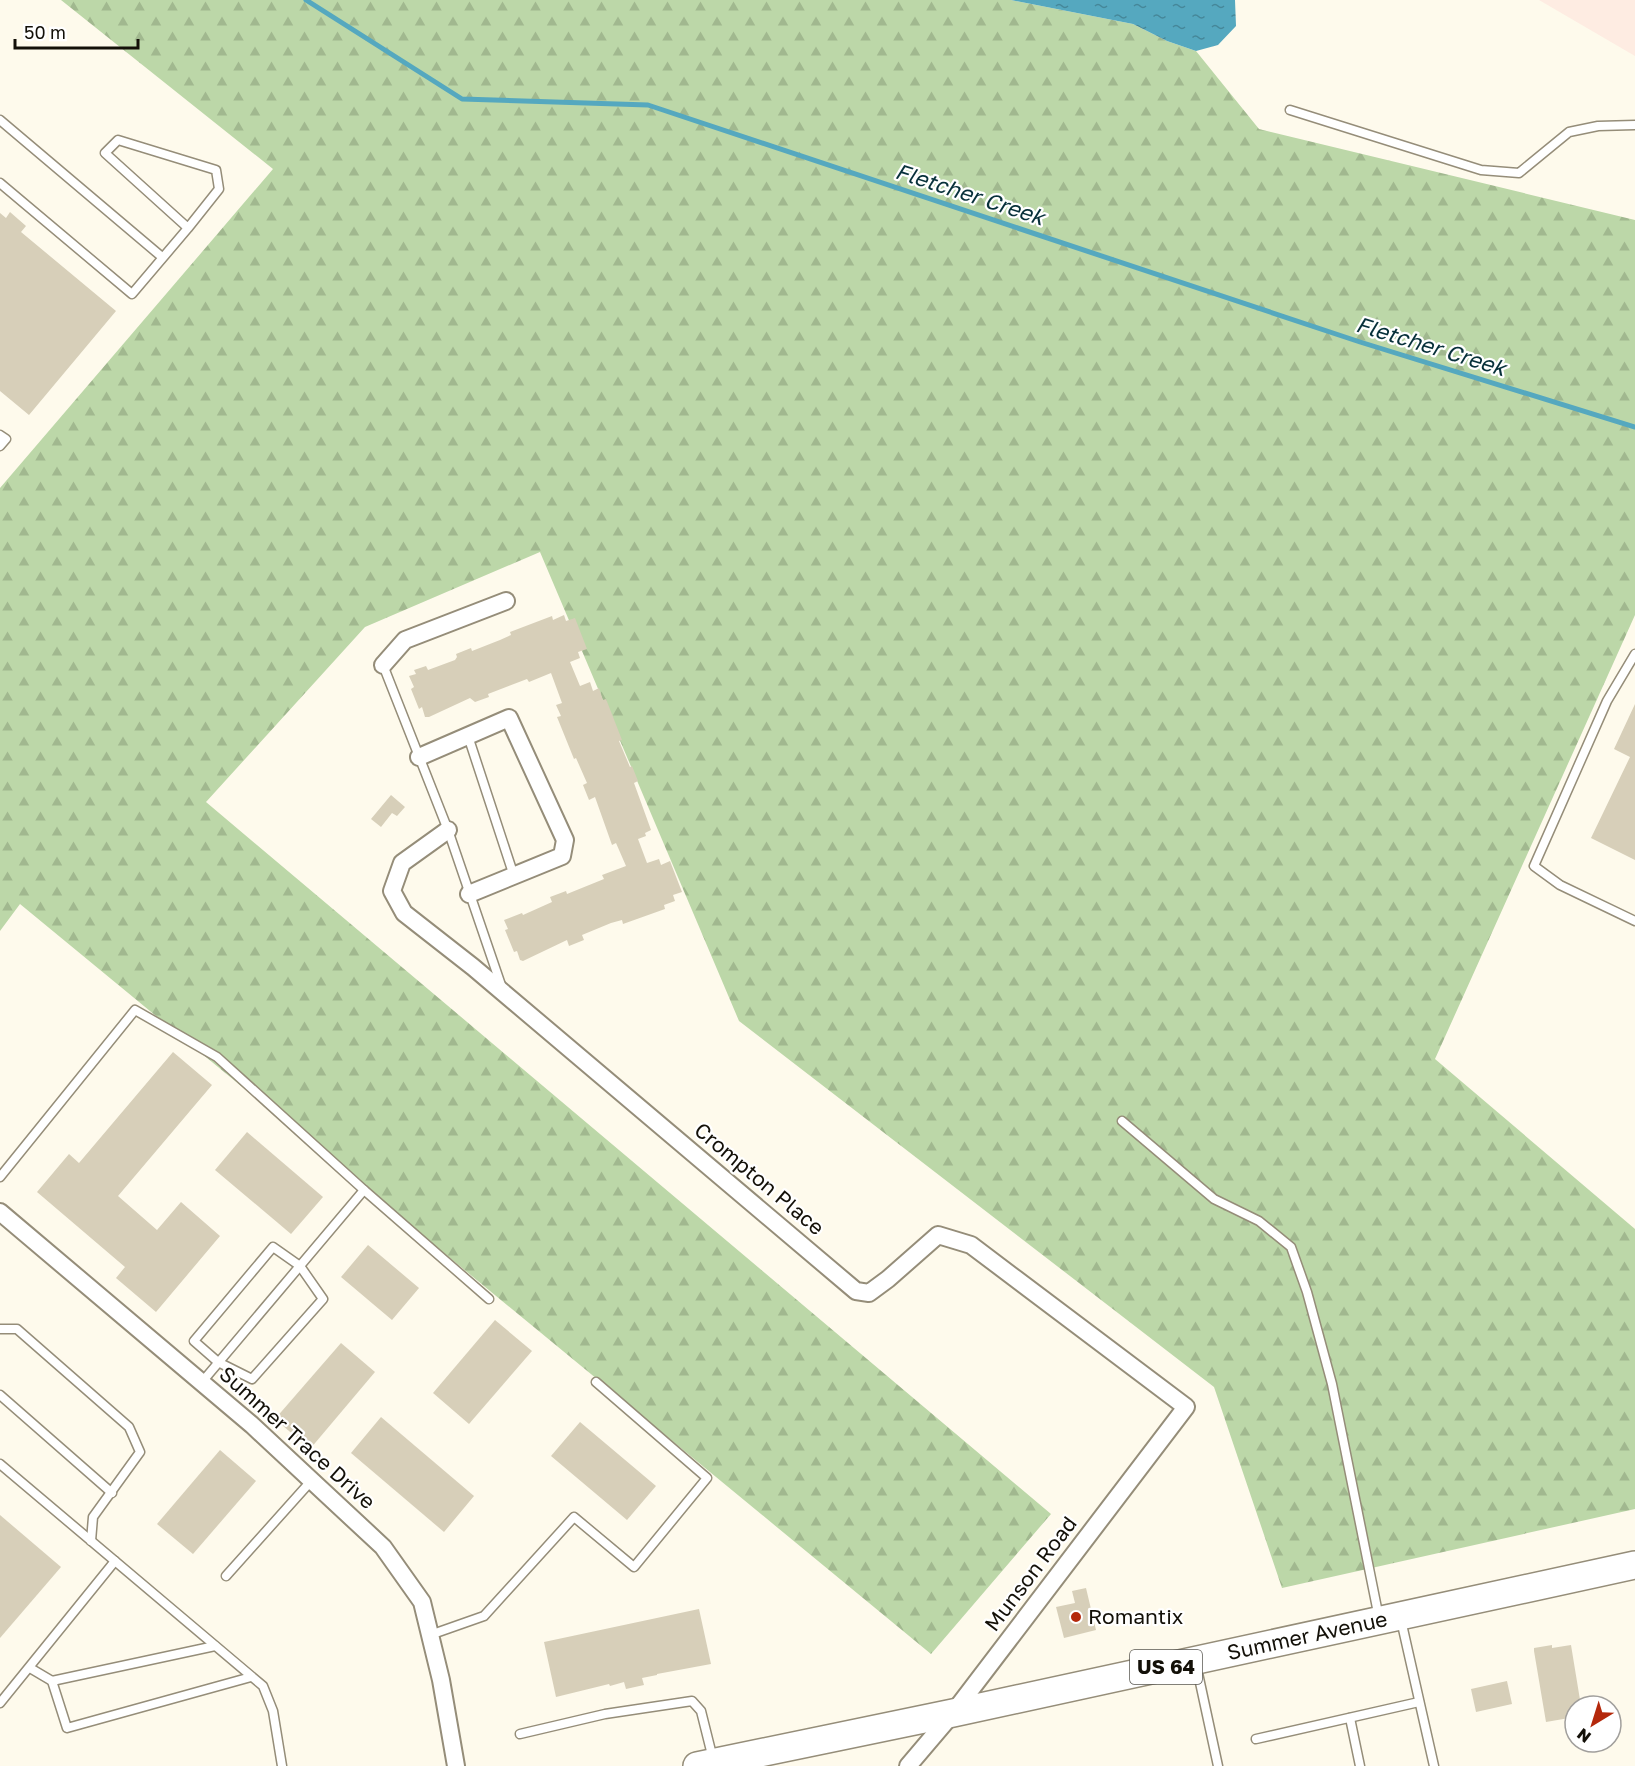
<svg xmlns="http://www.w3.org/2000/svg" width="1635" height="1766" font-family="'Golos Text',sans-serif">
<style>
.commercial{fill:#feece2}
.forest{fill:url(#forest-firs)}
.water{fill:url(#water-ripples)}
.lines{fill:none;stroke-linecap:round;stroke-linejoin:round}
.stream{stroke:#55a8bf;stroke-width:5}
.building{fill:#d7cfb9}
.lane-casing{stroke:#958d79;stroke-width:11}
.street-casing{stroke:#958d79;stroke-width:20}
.primary-casing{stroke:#958d79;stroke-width:30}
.lane{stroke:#fff;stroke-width:8}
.street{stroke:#fff;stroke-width:16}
.primary{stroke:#fff;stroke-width:27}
.poi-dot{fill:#b4280b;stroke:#fff;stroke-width:2}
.labels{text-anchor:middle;stroke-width:4.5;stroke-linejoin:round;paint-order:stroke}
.shield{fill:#fff;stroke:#5a5852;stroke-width:1.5}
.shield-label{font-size:20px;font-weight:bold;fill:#131008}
.street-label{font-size:21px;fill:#131008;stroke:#fff}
.poi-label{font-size:21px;fill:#131008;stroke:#fff;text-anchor:start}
.water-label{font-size:22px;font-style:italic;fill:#07303a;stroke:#fff}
</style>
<defs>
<pattern id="forest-firs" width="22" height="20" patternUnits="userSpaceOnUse" patternTransform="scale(1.5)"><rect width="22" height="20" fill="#bcd7a8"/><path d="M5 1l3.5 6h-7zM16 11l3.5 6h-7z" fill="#a1b88f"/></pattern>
<pattern id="water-ripples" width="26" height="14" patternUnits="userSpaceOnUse" patternTransform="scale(1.5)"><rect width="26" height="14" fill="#55a8bf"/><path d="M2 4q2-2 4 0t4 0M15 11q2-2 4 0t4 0" fill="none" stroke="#458799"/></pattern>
</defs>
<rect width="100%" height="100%" fill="#fefaec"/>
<path class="commercial" d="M1539,0H1635V56Z"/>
<path class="forest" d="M61,0H1011L1133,24L1167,41L1196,51L1259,129L1635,220V615L1435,1059L1635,1229V1509L1282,1588L1214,1387L739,1021L540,552L365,627L206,802L1051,1514L931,1654L20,904L0,931V488L273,169Z"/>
<path class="water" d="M1011,0H1235L1236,26L1218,45L1196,51L1167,41L1133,24Z"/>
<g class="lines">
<path class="stream" d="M306,0L462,99L648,105L1360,342L1635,427"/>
</g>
<g class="building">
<path d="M10,212L26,226L21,232L116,311L29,415L0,391V213L6,218Z"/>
<path d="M564,615L566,621L575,618L587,649L578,652L580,658L570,662L580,686L590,682L593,691L599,688L603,700L606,699L622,740L619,741L630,767L632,766L638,781L634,783L651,830L645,833L646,836L638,839L647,863L659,859L661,865L670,861L682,892L673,895L675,901L664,905L665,909L623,924L622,920L611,923L582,935L584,940L569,946L567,940L523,961L520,960L517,951L514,952L505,930L508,929L504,920L522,913L523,915L552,902L550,897L566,891L567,894L604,879L602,875L626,866L616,843L612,845L595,797L589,800L583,785L587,783L576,758L574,759L557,717L561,716L556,705L562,703L551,673L529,682L527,679L488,694L489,697L475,702L470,698L429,717H425L422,707L419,709L411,689L414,687L409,676L416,674L414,670L426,666L428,670L455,660L457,657L456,654L471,648L472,651L500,640L511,635L510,632L552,616L553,620Z"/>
<path d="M1635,704V860L1591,838L1630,757L1614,749Z"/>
<path d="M391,795L405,807L397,816L392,813L381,827L371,819Z"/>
<path d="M173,1052L212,1085L118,1196L157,1230L181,1202L220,1236L156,1312L116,1278L125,1267L37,1192L69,1154L79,1163Z"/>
<path d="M247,1132L323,1197L291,1234L215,1170Z"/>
<path d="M368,1245L419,1288L392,1320L341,1277Z"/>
<path d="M495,1320L532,1351L469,1424L433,1393Z"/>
<path d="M341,1343L375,1372L310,1449L275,1419Z"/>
<path d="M381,1417L474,1496L444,1532L351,1453Z"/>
<path d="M580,1422L656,1486L627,1520L551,1456Z"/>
<path d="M220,1450L256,1481L193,1554L157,1524Z"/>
<path d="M0,1515L61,1567L0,1638Z"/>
<path d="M1086,1588L1096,1630L1064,1638L1056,1607L1075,1603L1072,1591Z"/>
<path d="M699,1609L711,1664L657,1674V1675L642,1678L644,1685L626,1689L624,1682L610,1686L609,1684L556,1697L544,1642Z"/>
<path d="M1552,1645V1648L1571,1645L1581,1706H1575V1717L1546,1722L1534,1651V1648Z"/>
<path d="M1507,1681L1512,1704L1476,1712L1471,1689Z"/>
</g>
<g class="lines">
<g class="lane-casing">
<g id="lane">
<path d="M1290,110L1481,170L1519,173L1569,132L1598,126L1635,125"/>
<path d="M0,120L162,257"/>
<path d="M0,183L132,294L188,228L105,153L118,140L216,170L219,189L188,228"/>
<path d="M0,435L6,439L0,446"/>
<path d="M1635,654L1607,701L1534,866L1560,885L1635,921"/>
<path d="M383,665L448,830L501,985"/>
<path d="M468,736L514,876"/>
<path d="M1122,1121L1214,1199L1259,1221L1291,1247L1307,1292L1332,1384L1379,1618"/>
<path d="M0,1177L135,1010L217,1057L364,1190"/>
<path d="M273,1247L300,1266L323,1299L252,1379L218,1362L194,1341Z"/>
<path d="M0,1329H17L129,1427L140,1452L93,1517L91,1541"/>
<path d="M202,1382L364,1190L489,1299"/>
<path d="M0,1395L112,1493"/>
<path d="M0,1464L263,1686L273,1711L282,1766"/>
<path d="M226,1576L312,1480"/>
<path d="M1401,1620L1434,1766"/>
<path d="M430,1635L484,1616L574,1517L634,1567L707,1478L596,1382"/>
<path d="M1196,1664L1218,1766"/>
<path d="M30,1668L52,1681L67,1728L251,1677"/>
<path d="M52,1681L215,1646"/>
<path d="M0,1703L115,1561"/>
<path d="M1350,1718L1360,1766"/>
<path d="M520,1734L605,1714L692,1701L701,1711L713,1759"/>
<path d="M1256,1739L1419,1702"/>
</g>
</g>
<g class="street-casing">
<g id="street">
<path d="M383,665L405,640L506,601"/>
<path d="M419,757L509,718L565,840L562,856L469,894"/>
<path d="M448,830L402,863L392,891L404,913L473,967L856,1291L869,1293L888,1279L938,1235L971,1245L1186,1407L953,1713L908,1766"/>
<path d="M0,1212L252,1425L383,1547L422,1602L441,1680L456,1766"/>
</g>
</g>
<g class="primary-casing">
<g id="primary">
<path id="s1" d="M697,1766L953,1713L1635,1565"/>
</g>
</g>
<use href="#lane" class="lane"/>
<use href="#street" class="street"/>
<use href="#primary" class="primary"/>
</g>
<circle class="poi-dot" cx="1076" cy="1617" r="6"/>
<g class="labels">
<rect class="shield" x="1130" y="1650" width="72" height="34" rx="4.5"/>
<g class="shield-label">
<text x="1166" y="1674">US 64</text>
</g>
<g class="street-label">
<text transform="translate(759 1179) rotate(40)" y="7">Crompton Place</text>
<text transform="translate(297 1438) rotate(42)" y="7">Summer Trace Drive</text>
<text transform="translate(1031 1574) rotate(-53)" y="7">Munson Road</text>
<text dy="7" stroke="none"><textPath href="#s1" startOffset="624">Summer Avenue</textPath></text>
</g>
<g class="poi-label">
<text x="1088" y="1624">Romantix</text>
</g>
<g class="water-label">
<text transform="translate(970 194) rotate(18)" y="8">Fletcher Creek</text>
<text transform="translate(1431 346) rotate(17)" y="8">Fletcher Creek</text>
</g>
</g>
<g transform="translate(1593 1724) rotate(218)"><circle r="28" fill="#ffffff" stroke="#a19f9c" stroke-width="1.5"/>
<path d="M0-4.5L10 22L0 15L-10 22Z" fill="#b4280b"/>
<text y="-9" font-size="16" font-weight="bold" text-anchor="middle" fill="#131008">N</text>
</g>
<path d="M15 39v9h123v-9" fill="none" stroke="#131008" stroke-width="3"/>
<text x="24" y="39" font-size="18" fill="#131008" stroke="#ffffff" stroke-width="4.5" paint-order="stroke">50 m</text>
</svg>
